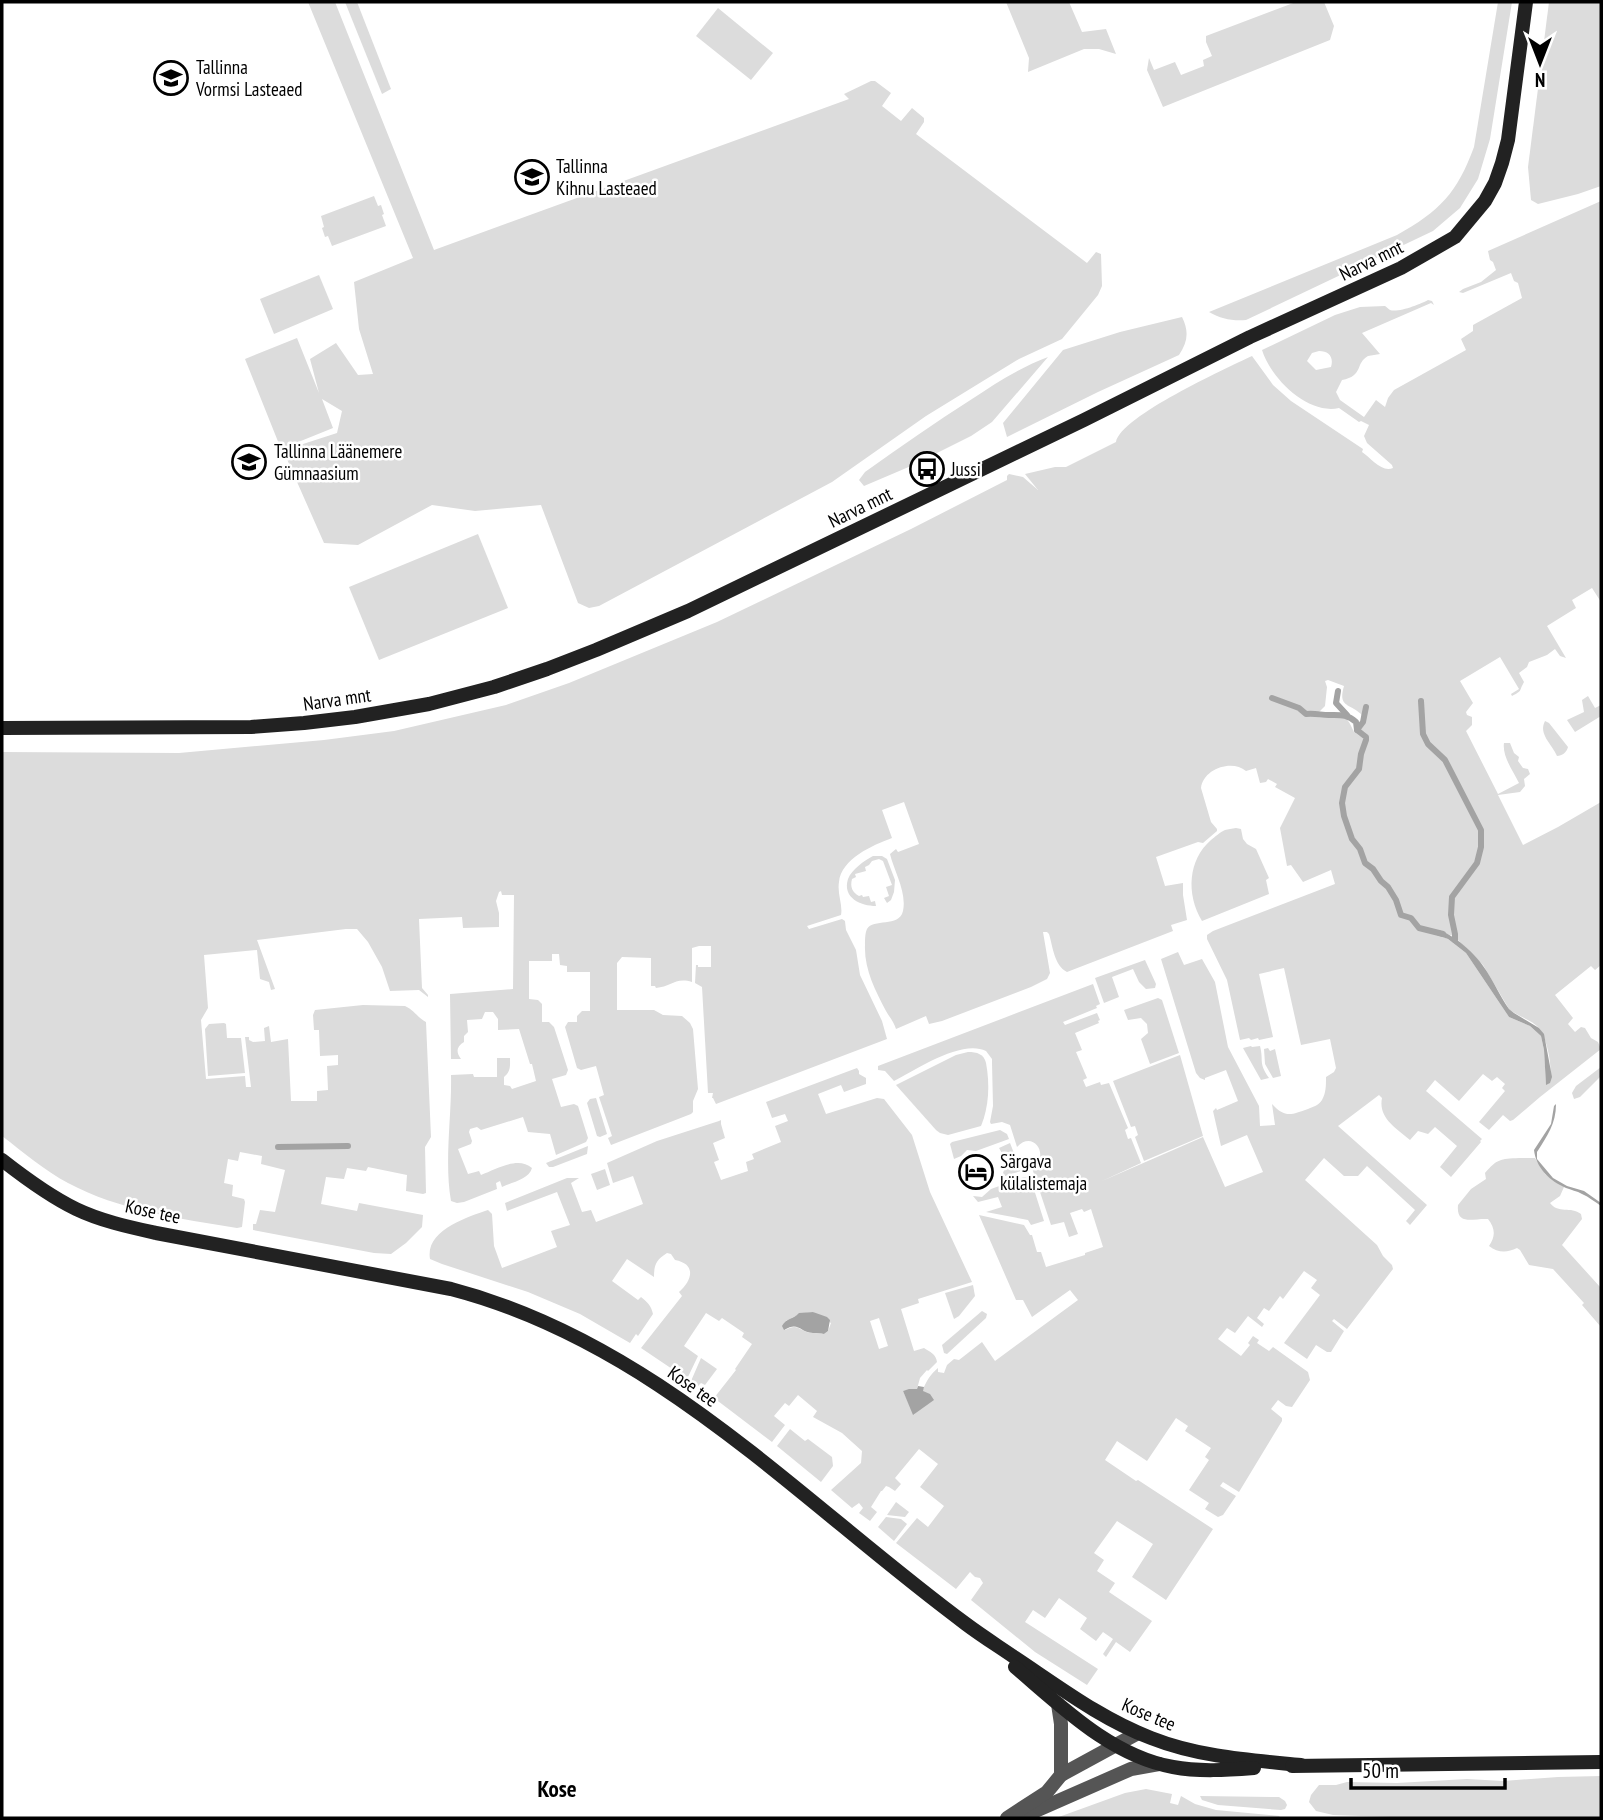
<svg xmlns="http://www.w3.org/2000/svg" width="1603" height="1820" font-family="'PT Sans Narrow',sans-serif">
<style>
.green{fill:#dcdcdc;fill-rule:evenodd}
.water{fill:#a3a3a3}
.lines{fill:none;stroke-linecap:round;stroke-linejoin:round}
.stream{stroke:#a3a3a3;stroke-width:6}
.tertiary{stroke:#555;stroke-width:14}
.secondary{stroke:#222;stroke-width:14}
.labels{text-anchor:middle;stroke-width:5;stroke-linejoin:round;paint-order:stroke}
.poi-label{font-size:19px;fill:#000;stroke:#fff;text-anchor:start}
.street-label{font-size:19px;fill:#000;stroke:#fff}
.quarter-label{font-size:23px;font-weight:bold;fill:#000;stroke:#fff}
</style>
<rect width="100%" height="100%" fill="#fff"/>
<g class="green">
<path d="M308,2H335L434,250L849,99L844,94L871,81H875L891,93L882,106L901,121L912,108L924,118V122L916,134L1087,263L1096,252L1101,254L1102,286L1098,295L1062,339L1019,359L926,416L832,482L599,606L589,608L578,603L541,505L475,511L432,505L358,545L324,543L286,457L303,444L337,433L342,411L322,399L333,428L281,449L245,359L297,338L319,393L310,359L336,343L358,375L373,374L359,329L354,282L413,258Z"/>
<path d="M345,2H357L391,89L382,94Z"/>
<path d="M1006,2H1069L1082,32L1106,29L1116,54L1099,49H1084L1028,72L1029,58Z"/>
<path d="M1296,2H1324L1334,26L1330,40L1163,107L1147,70L1149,58L1154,70L1175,62L1181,75L1204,66L1203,60L1212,56L1206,42V36Z"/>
<path d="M1498,2H1512L1490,139L1478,179L1460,208L1433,231L1246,320C1232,321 1221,319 1209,312L1397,235C1440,211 1457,193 1474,147Z"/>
<path d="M1549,2H1601V186L1578,194L1538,204L1531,200L1528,167Z"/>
<path d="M718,8L773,53L751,80L696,36Z"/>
<path d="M374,196L378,206L381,205L384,214L382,215L386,226L332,246L328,236L325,237L322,228L324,227L321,216Z"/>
<path d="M1601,201V602L1592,588L1572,600L1576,608L1547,626L1566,658L1560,656L1555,649L1547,655L1529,662L1527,667L1519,673L1524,682C1518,693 1523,690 1512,696L1511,694L1519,689L1500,657L1460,681L1473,703L1466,712L1467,715L1472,717V725L1466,731L1498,794L1519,783C1513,771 1502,756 1504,743H1510L1514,753L1519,757L1518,761L1523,768L1528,769L1530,774L1524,779L1525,786L1520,792L1498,795L1523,845L1558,827L1601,802V965L1595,970L1591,966L1555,995L1573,1018L1568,1024L1575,1032L1581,1027L1585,1028L1591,1038L1598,1042L1601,1049L1540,1097L1513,1120L1510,1121L1503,1115L1489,1130L1479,1122L1505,1091L1502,1088L1505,1084L1497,1077L1492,1081L1483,1074L1459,1101L1435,1080L1426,1091L1482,1139L1480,1141L1481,1142L1451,1177L1440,1167L1457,1146L1435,1127L1428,1134L1418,1131L1410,1140C1396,1128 1378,1118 1382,1098L1379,1095L1338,1126L1427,1205L1410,1225L1406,1221L1415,1210L1367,1166L1358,1176H1344L1324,1158L1305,1180L1377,1245L1383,1256L1392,1265L1393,1269L1347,1329L1334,1319L1332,1321L1344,1331L1331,1352H1327L1316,1345L1307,1359L1284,1343L1320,1295L1311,1288L1317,1280L1304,1271L1283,1299L1280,1296L1269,1311L1264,1308L1257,1318L1264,1324L1262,1327L1248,1316L1235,1333L1227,1328L1218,1339L1241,1356L1250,1345L1248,1343L1253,1336L1259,1340L1257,1343L1269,1351L1273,1347L1308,1372L1310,1380L1292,1407L1286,1406L1278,1400L1271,1409L1282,1418V1421L1239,1492L1223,1482L1220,1486L1236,1496L1223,1515L1218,1517L1205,1509L1209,1503L1189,1490L1209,1460L1205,1457L1211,1448L1185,1431L1188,1426L1176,1418L1147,1461L1117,1441L1105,1460L1136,1481L1138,1480L1213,1529L1166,1600L1132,1577L1153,1544L1117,1521L1094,1553L1104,1560L1097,1571L1115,1583L1109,1592L1152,1621L1130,1652L1116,1642L1106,1657L1103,1654L1113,1639L1103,1632L1096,1641L1080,1629L1087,1618L1059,1598L1045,1618L1033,1610L1025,1622L1098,1669L1087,1685L1035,1652L971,1600L983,1583L980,1578L975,1577L970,1572L956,1589L896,1543L917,1518L928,1527L944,1506L920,1487L938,1464L919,1449L895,1478L901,1484L895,1491L889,1487L886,1486L882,1491H881L871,1507L877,1512L870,1521L859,1513L863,1508L859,1503L852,1508L831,1490L861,1463L862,1451L842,1433L813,1417L817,1411L798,1395L789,1406L785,1403L774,1416L785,1425L772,1442L714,1398L736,1370L735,1369L752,1344L742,1337L744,1333L722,1318L719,1321L706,1313L684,1346L698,1356L687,1379L641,1348L682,1296L679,1292C692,1281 697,1264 675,1260L671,1254L667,1253C656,1260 654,1265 654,1277L627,1259L612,1281L638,1300L641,1297C647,1302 651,1305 653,1314L638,1336L636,1334L630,1343L580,1314L528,1292L442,1264L430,1259C425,1230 468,1217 488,1210L492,1214L494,1246L502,1268L557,1247L551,1231L570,1225L557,1192L507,1211L505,1203L567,1178H579L571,1183L582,1212L591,1210L596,1222L643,1204L633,1176L613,1183L607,1163L657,1141L719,1121L721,1120V1124L725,1138L713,1143L719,1160L714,1162L721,1180L748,1171L746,1162L754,1159L752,1154L781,1142L775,1126L788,1121L785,1114L772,1118L766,1102L857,1068L859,1071V1074L866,1078V1084L844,1092L841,1085L818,1094L826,1114L877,1098L884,1099L912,1135L930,1192L972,1282L918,1299L919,1303L901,1309L914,1351L924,1348C930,1352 936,1354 937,1362L928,1371L927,1370L920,1378L917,1389L903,1391L914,1415C920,1398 924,1379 938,1368V1372L944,1373L947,1365L954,1359L959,1360L982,1342L995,1361L1078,1300L1070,1290L1032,1317L1023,1300H1016L979,1215L1024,1225L1030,1235H1032L1037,1252H1041L1046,1267L1085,1255V1253L1103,1247L1091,1209L1084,1212L1082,1209L1070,1213L1078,1234L1069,1237L1064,1222L1051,1225L1032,1168L1025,1170L1024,1166C1054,1168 1037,1126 1017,1147L1010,1125L1002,1122L991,1124L990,1122L993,1106L992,1063V1059L986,1051C962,1039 917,1069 894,1081L885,1071L878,1070V1066L1093,984L1100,1004L1096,1006L1097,1008L1063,1022L1065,1025L1097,1013L1100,1020L1098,1021L1099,1023L1075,1033L1082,1050L1076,1052L1087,1078L1083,1080L1086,1087L1100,1082L1101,1085L1109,1083L1128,1128L1125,1130L1128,1139L1131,1138L1141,1163L1102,1181L1203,1137L1225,1187L1263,1172L1247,1135L1221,1146L1213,1111L1216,1108L1217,1110L1238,1101L1226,1070L1205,1078V1080L1200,1078L1196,1073L1161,959L1178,952L1184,965L1202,959L1215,982L1228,1047L1259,1106L1260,1126L1275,1125L1272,1104C1285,1118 1291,1115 1308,1109C1314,1106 1318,1106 1322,1100C1326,1093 1326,1086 1326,1077L1334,1072L1336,1068L1330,1039L1301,1045L1284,968L1259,974L1273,1037L1259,1040L1258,1038L1251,1040L1249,1038L1240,1040L1227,980L1207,939V935L1213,931L1335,884L1331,870L1303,882L1291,865L1287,866L1280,828L1295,798L1275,787L1277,784L1268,779L1266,782L1260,783L1256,768L1246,771C1232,759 1203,769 1201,788L1211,822L1217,829V831L1203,843L1198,842L1156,857L1165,886L1183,883V895L1187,920L1171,925L1173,931L1067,972C1054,965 1053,947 1049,934L1047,932H1043L1050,973L1047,979L1031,987L942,1021L929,1024L926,1016L896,1029C894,1022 890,1018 886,1011C875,990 864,969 865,945C865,940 865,933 867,929C873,918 899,928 903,911C907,892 894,871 890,854L896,849L898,852L919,844L904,802L882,810L892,838C873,845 841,859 839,882C837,894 843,905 841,915L807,926L809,929L842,919L845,921L846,930L856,950L860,975L882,1021L887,1039L716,1104L713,1098H712L713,1093H708L702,987L695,983L696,965H698V967H711V946H699L692,948V982C675,977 671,987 656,988L655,986H651V958L622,957L617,963V1010H654L663,1015L682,1016L690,1023L693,1029L698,1089L693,1101V1112L691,1114L611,1145L608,1138L612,1136L599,1097L604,1095L596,1066L581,1070L577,1068L565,1027L568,1022H577V1016L582,1011H590V972H567V966L560,965L559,954H552V961H529V999L538,1000L542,1004V1022H549L554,1027L568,1070L566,1075L552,1079L561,1107L574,1104L578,1106L588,1138L586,1142L556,1155L550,1134L528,1132L523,1117L481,1130L477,1127L470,1129L469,1132L472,1141L471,1144L458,1149L468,1174L479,1171L481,1175C497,1169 518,1156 532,1168C529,1179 513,1182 502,1187L500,1181L496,1183L497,1189L464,1202L457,1203L451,1201C444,1162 452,1115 451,1075L473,1074L474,1077H497V1058H510C510,1066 511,1071 504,1077V1085L510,1086L512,1089L536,1081L532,1064H530L519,1029L498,1030V1019L493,1012H485L482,1019L467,1020L468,1032L464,1036V1042C456,1047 456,1052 461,1059H451L450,994L513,989L514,895H502L501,891L499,892L496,901L499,913V927L463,928L462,917L419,919L422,988L428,995V997L419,990L390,991L382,967L368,942L357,929H346L257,940L275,989L271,990L269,982L260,979L257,950L204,955L208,1008L201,1020L206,1079L245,1076L246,1087H251L245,1037H249V1040L253,1042L265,1041L264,1028L269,1026L271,1042L288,1039L291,1101H317V1091L328,1090L327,1066L338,1065V1055L320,1056L319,1030H314L313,1015L315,1010L363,1005L405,1006C414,1010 418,1018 426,1022L431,1137L425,1147L426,1193L423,1194L406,1191L407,1175L368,1167L366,1171L347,1168L344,1179L326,1177L321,1204L357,1211L359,1203L423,1215L422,1227L406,1243L391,1254L374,1253L253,1230V1224H256L260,1210L275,1212L285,1170L261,1164L262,1156L240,1152L238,1161L228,1159L224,1183L233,1185L232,1196L244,1199L245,1202L242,1227L237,1228C181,1219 118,1210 68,1183C45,1171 23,1152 2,1136V752L179,753L324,740L394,731L506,705L569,683L717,622L911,529L1007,480V476L1009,474L1023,477L1038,490L1025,474L1055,467H1066L1116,442C1121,416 1225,369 1252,356L1273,385L1291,401L1363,449L1362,452C1371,458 1382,473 1393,468L1392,465L1367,443L1364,436L1369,425L1361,421L1359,422L1339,408C1308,415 1271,379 1262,350L1335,315L1360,307L1385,306C1387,307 1388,309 1390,310C1398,313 1421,304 1428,300L1432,301L1434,305L1431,303L1362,333L1380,354C1376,355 1372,355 1368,356C1355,363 1364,376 1342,380L1336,392L1340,400L1364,417L1376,400L1385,407L1388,398L1394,390L1466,350L1461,339L1473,331V325L1522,298L1518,283L1514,281L1511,273L1463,293L1459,292L1463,289L1481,282L1496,270L1493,262L1490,260L1488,251ZM1319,351C1329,351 1334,357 1331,367L1316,370L1307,361L1312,353ZM1328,680L1344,686C1338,707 1348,703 1361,714L1364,723L1362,728L1354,732C1343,706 1337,719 1318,713L1325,706L1327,687L1325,681ZM1433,933L1451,935L1459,941L1483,965L1509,1009C1517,1016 1532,1020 1539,1028C1547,1037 1554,1072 1549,1083L1546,1084L1544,1050L1541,1036L1530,1026L1509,1017L1466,953L1448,939ZM813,1312L831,1323L828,1331L824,1334C820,1333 816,1333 812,1333C799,1332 799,1322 785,1330L786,1321C797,1315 801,1313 813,1312ZM879,1318L888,1346L879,1349L870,1321Z"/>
<path d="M319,275L333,309L274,334L260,299Z"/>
<path d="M1182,317C1189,331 1188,342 1179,355L1098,392L1007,437L1003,423L1063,350L1120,332Z"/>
<path d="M1048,357L992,422L971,436L911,466L864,486L859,480L865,472C900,447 936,422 972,399C996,383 1021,367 1048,357Z"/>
<path d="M478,534L508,608L379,660L349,587Z"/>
<path d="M1588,696L1595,708L1601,705V716L1575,732L1567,720L1584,712L1582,700Z"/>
<path d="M1545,721L1549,723L1568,747C1567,752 1562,756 1557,756C1552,744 1538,734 1545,721Z"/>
<path d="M1236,828L1241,829L1243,839L1247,844L1256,849L1269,878L1266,880L1269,894L1202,921C1186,894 1188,860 1211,840C1215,837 1220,832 1225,830C1228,829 1232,829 1236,828Z"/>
<path d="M873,856H882L887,859L895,880L894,892L891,900L887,903L884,898L889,896L886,887L892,885L883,861L879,859L872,861L869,865L865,867L866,871L855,874L856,877L852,879C850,887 852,892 859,896L862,895L863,897L869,896L871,902L875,901L876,906C861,906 842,898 848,879C852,869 864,861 873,856Z"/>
<path d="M1145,960L1156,984L1155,988L1146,989L1139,982L1133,969L1112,977L1119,997L1104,1003L1095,978Z"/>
<path d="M1158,998L1162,1000L1179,1053L1150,1064L1141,1039L1148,1033L1147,1024L1141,1018L1128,1020L1124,1010Z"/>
<path d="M224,1023L226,1024L227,1038H241L245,1073L208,1076L205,1029L209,1024Z"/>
<path d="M1251,1046L1252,1047L1260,1046C1264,1062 1258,1062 1269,1078L1261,1080L1243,1048Z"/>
<path d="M1268,1048L1270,1051L1275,1049L1281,1076L1273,1078L1265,1064L1264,1049Z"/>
<path d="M968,1052C977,1052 984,1054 986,1063C990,1084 989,1107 981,1126L948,1135L940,1133L936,1130L896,1085L956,1055Z"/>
<path d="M1180,1055L1203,1136L1144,1161L1135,1137L1138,1135L1135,1126L1131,1127L1113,1081Z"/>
<path d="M1601,1067V1076L1580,1097L1574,1099L1572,1093L1576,1086Z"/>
<path d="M596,1098L607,1134L600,1137L597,1136L587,1103L590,1099Z"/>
<path d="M1000,1130L1007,1134L1009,1139L976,1151L967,1150L961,1156L954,1159L950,1144L952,1142Z"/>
<path d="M1010,1143L1021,1171L1005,1176L1003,1173L1007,1162L999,1148Z"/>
<path d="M588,1146L587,1154L553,1167H549L546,1163Z"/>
<path d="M1519,1158H1535L1545,1174L1564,1187L1560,1196L1550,1203C1558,1214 1571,1206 1581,1214L1582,1219L1562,1245L1601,1288V1327L1582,1305L1584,1303L1553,1269L1529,1265L1520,1250L1517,1248C1507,1253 1498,1253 1489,1246C1496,1236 1495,1228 1488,1219C1473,1218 1456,1226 1458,1205L1471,1189L1486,1179L1485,1173C1497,1159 1500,1159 1519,1158Z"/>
<path d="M605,1169L610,1185L597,1190L591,1174Z"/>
<path d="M1024,1177L1028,1178L1031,1180L1044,1221L1031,1225L1028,1220L986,1212L1002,1207L998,1197L978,1202L973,1196L982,1197L991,1189Z"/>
<path d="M973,1285L975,1296L959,1316L954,1319L945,1293Z"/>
<path d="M982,1311L987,1314L986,1318L947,1354L944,1353L942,1345Z"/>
<path d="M701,1358L717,1369L705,1385L701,1383L698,1386L691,1381Z"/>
<path d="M790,1429L805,1441L808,1439L832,1457L833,1466L821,1482L777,1446Z"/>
<path d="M896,1502L909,1512L905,1517L887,1515Z"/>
<path d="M886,1517L901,1519L907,1524L894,1541L878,1527Z"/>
<path d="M1601,1776V1818H1418L1333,1815L1316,1811L1309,1802L1311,1795L1319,1785H1336L1347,1782L1397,1783L1467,1779L1503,1781L1558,1777Z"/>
<path d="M1146,1789L1172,1794L1170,1803L1178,1805L1181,1796L1195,1804L1216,1810L1280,1816L1278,1818H1056L1125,1793Z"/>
<path d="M1200,1796L1279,1797L1285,1801L1287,1805L1285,1809L1281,1810L1218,1805L1202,1800Z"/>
</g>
<g class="water">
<path d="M1439,930C1458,937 1479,957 1489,975C1496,986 1501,998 1509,1009L1514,1013L1539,1028L1544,1034L1552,1077L1550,1083L1546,1085L1544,1050L1541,1036L1530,1026L1509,1017L1466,953L1448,939L1431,933Z"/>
<path d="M1556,1104C1556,1124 1547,1136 1537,1152V1159L1553,1178L1567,1186L1584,1191L1601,1203V1206C1595,1202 1589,1197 1582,1194C1577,1191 1571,1190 1566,1188C1550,1181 1536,1168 1534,1150L1551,1124L1554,1106Z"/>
<path d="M813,1312L827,1317L830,1320L828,1331L824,1334C821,1333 817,1333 813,1333C799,1332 799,1321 784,1330L782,1326C786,1318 794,1319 799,1313Z"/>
<path d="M918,1386L924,1387L923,1391L930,1394L934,1400L913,1415L903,1391L909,1389H917Z"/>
</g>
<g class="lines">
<g class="stream">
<path d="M1338,691L1336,703L1347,715"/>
<path d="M1272,698L1299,708L1306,714C1315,713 1321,715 1329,715C1341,715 1347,714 1356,722L1357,730L1366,737V740L1361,754L1359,769L1345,787L1342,803L1344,816L1352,839L1360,849L1365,863L1373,869L1381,881L1388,887L1396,900L1401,915L1411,918L1419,928L1443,934"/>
<path d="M1421,701L1423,734L1428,744L1445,760L1481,830V847L1477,863L1452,897L1451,915L1455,934V940"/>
<path d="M1357,730L1363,722L1366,707"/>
<path d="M278,1147L348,1146"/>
</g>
<g class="tertiary">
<path d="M1058,1704L1061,1724V1775"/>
<path d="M1024,1816L1131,1769L1159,1764"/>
<path d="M1007,1818L1047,1792L1061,1775L1138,1733"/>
</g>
<g class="secondary">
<path d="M2,728L251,727L304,723L355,717L429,704L494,687L547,669L596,650L688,611L1084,420L1250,337L1401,268L1455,237L1485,201L1495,183L1502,163L1508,140L1526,2"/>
<path d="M2,1160C25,1178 49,1196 76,1209C101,1221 129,1227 156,1233L451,1289C655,1342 801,1502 966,1624C982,1636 998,1646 1014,1657C1058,1686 1101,1719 1151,1738C1199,1757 1250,1760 1301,1765"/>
<path d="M1015,1667C1061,1706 1111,1756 1173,1767C1199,1772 1227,1770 1254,1768"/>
<path d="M1292,1766L1601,1762"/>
</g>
</g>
<defs>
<g id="school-ring" transform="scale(1.75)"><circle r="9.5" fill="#fff" stroke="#000" stroke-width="1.5"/><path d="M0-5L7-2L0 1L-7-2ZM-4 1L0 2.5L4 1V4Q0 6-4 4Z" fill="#000"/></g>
<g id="bus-ring" transform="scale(1.75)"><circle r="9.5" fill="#fff" stroke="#000" stroke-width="1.5"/><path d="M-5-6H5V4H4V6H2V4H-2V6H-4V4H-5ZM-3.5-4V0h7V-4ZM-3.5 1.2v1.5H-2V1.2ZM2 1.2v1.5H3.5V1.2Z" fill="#000"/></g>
<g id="hotel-ring" transform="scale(1.75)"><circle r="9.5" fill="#fff" stroke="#000" stroke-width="1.5"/><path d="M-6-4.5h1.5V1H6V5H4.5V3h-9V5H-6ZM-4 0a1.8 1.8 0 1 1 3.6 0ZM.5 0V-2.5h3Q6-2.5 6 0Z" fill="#000"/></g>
</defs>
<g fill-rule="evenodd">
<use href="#school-ring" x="171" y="78"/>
<use href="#school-ring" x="532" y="177"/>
<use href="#school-ring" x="249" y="462"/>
<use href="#bus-ring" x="927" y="469"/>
<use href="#hotel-ring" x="976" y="1172"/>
</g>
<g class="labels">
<g class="poi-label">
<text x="196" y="74">Tallinna<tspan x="196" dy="22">Vormsi Lasteaed</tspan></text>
<text x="556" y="173">Tallinna<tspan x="556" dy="22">Kihnu Lasteaed</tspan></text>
<text x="274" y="458">Tallinna Läänemere<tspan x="274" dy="22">Gümnaasium</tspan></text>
<text x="951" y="476">Jussi</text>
<text x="1000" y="1168">Särgava<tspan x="1000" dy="22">külalistemaja</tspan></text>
</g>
<g class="street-label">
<text transform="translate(1371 260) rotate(-26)" y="7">Narva mnt</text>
<text transform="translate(860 507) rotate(-26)" y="7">Narva mnt</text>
<text transform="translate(337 699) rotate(-8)" y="7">Narva mnt</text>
<text transform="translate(153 1211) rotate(12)" y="7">Kose tee</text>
<text transform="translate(693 1386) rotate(35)" y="7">Kose tee</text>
<text transform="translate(1149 1714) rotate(23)" y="7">Kose tee</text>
</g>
<g class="quarter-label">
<text x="557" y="1797">Kose</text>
</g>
</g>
<rect width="1603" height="1820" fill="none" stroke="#000000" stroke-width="7"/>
<g transform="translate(1540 63) rotate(180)" stroke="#ffffff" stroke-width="5" paint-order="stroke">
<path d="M0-5L12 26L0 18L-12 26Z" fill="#000000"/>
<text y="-10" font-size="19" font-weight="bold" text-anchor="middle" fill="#000000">N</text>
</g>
<path d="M1351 1778v10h154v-10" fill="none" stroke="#000000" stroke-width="3.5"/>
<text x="1362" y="1778" font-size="21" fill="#000000" stroke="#ffffff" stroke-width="5" paint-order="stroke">50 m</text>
</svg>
